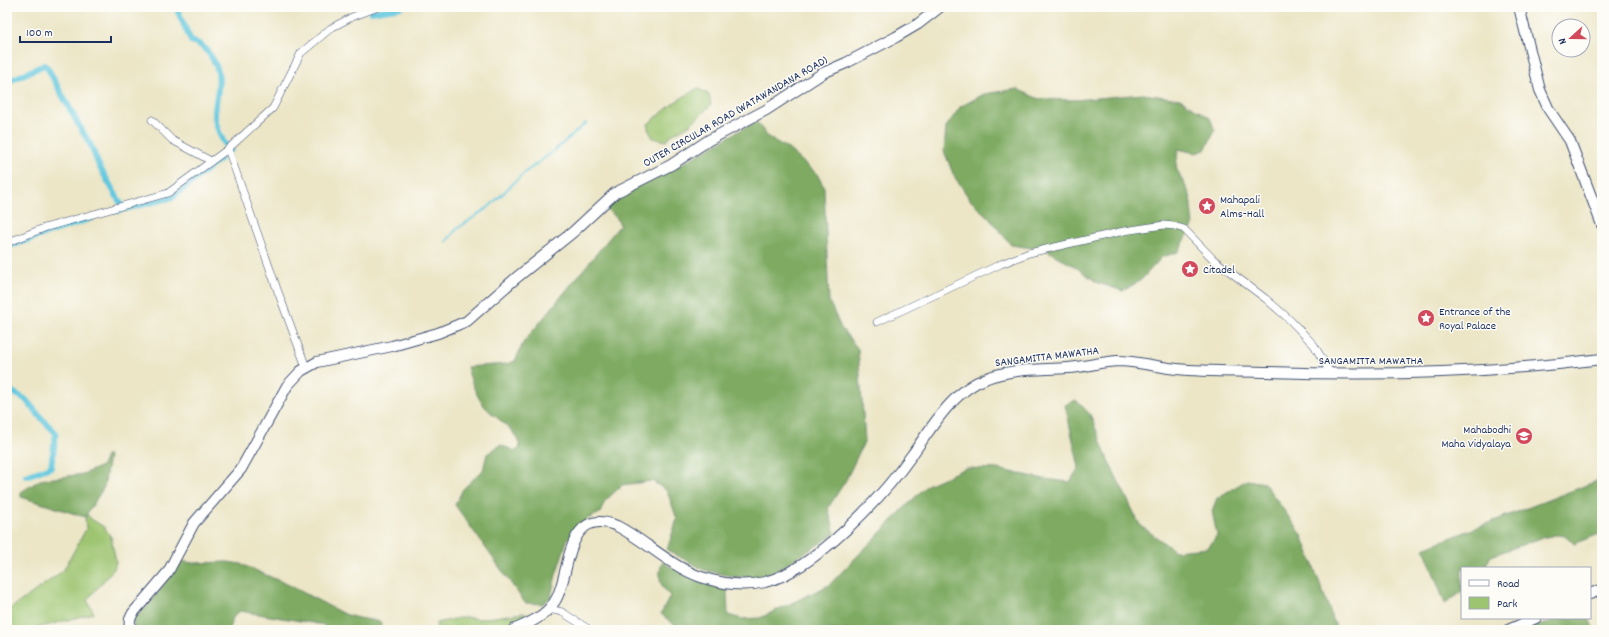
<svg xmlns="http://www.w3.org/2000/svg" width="1609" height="637" font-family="Dekko,sans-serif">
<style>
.green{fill:#9dc470;stroke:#5c7a67}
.forest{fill:#7eaa62;stroke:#4c6c60}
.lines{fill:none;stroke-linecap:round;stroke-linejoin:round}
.stream{stroke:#61c7df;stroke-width:2}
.canal{stroke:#61c7df;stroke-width:6}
.street-casing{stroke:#3a4a6e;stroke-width:8}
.secondary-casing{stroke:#3a4a6e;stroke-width:12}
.street{stroke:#fff;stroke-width:7}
.secondary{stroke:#fff;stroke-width:10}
.labels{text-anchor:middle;stroke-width:3;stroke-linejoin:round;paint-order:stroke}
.street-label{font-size:12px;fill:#1b2f5e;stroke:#fdfcf7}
.poi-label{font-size:12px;fill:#1b2f5e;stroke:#fdfcf7;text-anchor:start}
</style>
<rect width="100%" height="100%" fill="#fdfcf7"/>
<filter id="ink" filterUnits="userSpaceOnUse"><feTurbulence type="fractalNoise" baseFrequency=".025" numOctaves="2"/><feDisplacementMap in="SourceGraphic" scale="8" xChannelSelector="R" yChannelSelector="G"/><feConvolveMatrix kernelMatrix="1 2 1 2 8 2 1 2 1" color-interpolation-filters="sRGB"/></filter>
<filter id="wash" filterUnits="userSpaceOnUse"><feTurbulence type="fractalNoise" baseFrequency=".012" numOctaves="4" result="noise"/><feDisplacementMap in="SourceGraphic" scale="16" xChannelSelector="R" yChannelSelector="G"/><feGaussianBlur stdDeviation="0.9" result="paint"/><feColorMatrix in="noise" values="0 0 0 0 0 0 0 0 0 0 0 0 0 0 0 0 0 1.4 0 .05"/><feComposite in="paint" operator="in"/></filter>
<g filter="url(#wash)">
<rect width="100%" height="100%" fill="#ece6c7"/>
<g class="green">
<path d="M698,88L709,95L711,105L691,124L670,136L667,141L653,138L648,129V124L675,102Z"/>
<path d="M88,515L91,519L104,527L111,537L116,562L114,569L87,600L94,613L38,628L37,630H7V611L63,571L86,529L85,517Z"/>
<path d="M523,613L530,614L532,617L520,625L506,630H437L436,623L464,617L480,619Z"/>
</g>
<g class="forest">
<path d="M1017,89L1039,99L1074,100L1143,94L1180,99L1210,118L1215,131L1205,150L1196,153L1178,149L1176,168L1190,195L1193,226L1178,252L1162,257L1141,280L1123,291L1098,283L1074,266L1046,250L1011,245L989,218L971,201L954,176L944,151L946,127L960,107L984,94Z"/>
<path d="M756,121L768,137L787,148L817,174L824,187L829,301L841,328L858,349L865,440L846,480L828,508L835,534L773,573L760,577H735L704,570L667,550L677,519L667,491L652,481L622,485L605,501L600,513L587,519L567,540L556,575L551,597L542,604L525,603L455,505L463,489L483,470L487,454L500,445L516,451L520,447C517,430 498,420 486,408C476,397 471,381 467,367L506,364L515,361L523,343L620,225L617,218L605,208L616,197L671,170Z"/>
<path d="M1076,400L1090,414L1108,460L1140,525L1175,551L1208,548L1217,535L1212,511L1217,498L1247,480L1264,483L1302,535L1337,630H681L661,614L670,596C659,585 658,577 662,562L695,580L727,590L728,615L742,619L760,618L829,585L927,485L966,468L997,469L1044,479L1070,482L1079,467L1065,405Z"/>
<path d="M106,456H109L104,487L85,517L21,497V492L40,480L83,474L102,466Z"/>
<path d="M1602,479V533L1574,544L1566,536L1556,535L1541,538L1491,556L1484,568H1462V592L1445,604L1424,548Z"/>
<path d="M181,561L193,563L228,562L241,564L289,585L342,613L354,617L381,622V630H325L324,625L240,611C233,617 230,620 230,630H134L133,620L149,604Z"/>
<path d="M1560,618H1589L1594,630H1574L1573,629L1569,630H1527Z"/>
</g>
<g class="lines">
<path class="stream" d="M446,242L457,229L490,206L524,173L554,151L586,123"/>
<g class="canal">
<path d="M176,7L191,41C200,43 205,47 210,55C227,79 214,93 215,118C216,125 224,148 231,150"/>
<path d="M371,12L401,7"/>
<path d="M7,82L44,65L47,67L77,122L91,146L99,166L124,209"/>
<path d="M116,211L173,197L220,159"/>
<path d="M7,247L92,218"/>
<path d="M7,389L25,399L43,420L56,433L51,467L26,476"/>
</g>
</g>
</g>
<g filter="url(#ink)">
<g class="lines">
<g class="street-casing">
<g id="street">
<path d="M152,120L172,140L211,161"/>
<path d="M7,245L9,242L44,228L168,193L228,149"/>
<path d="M877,322L1001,264L1029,253L1124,231L1164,225L1174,226L1184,229L1213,259L1266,299L1290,320L1314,345L1331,374"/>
<path d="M306,367L277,289L228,149L273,108L301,53L331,28L352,17L378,7"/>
<path d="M549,609L562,612L590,630"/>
</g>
</g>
<g class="secondary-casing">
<g id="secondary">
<path d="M1519,7L1540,90L1549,110L1570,141L1602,225"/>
<path d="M1590,594L1602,589"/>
<path d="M129,630L130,619L133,613L168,572L194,523L241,469L287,386L301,371L317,362L392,346L438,333L467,321L516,278L573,232L615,193L671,165L709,140L766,110L823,73L846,63L896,37L918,24L940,7"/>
<path d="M513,630C528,624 546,616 555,601C571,577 564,504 617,526C646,541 670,566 701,577C722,584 743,587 765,582C816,569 883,496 912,455C932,427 953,390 987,378C1013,368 1041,370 1068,368C1085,367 1100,362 1117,361C1137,361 1157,367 1177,369C1207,372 1239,371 1269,372C1381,376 1491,373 1602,359"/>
<path d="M1508,630L1536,618"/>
</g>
</g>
<use href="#street" class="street"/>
<use href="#secondary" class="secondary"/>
</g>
</g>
<defs>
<g id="sight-disc" transform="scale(0.9)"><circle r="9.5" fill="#d1495b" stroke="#fdfcf7"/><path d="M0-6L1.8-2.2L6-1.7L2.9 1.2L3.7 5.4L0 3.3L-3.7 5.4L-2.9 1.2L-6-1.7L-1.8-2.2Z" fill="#fff"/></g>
<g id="school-disc" transform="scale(0.9)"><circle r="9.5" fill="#d1495b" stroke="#fdfcf7"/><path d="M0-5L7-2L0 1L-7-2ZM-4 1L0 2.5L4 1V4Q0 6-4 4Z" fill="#fff"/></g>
</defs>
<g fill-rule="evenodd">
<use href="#sight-disc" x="1207" y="206"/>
<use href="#sight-disc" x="1190" y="269"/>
<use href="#sight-disc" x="1426" y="318"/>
<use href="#school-disc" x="1524" y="436"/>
</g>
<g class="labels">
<g class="street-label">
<text transform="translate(735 111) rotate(-30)" y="4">OUTER CIRCULAR ROAD (WATAWANDANA ROAD)</text>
<text transform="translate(1047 356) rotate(-7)" y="4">SANGAMITTA MAWATHA</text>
<text x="1371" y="364">SANGAMITTA MAWATHA</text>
</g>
<g class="poi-label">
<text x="1220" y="203">Mahapali<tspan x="1220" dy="14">Alms-Hall</tspan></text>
<text x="1203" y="273">Citadel</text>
<text x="1439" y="315">Entrance of the<tspan x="1439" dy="14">Royal Palace</tspan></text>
<text x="1511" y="433" text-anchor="end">Mahabodhi<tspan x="1511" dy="14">Maha Vidyalaya</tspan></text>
</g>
</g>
<rect width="1609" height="637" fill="none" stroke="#fdfcf7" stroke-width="24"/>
<rect x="1461" y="567" width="130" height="52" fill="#fdfcf7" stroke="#a3aaba"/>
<rect x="1469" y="580" width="20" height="6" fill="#ffffff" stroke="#a3aaba"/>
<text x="1497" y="587" font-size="12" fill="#1b2f5e">Road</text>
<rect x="1469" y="597" width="20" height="12" fill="#9dc470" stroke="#a3aaba"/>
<text x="1497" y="607" font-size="12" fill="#1b2f5e">Park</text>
<g transform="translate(1571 38) rotate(249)"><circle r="19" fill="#fdfcf7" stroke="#a3aaba"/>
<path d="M0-3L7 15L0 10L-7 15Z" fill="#d1495b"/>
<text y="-6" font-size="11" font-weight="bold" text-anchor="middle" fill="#1b2f5e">N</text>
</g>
<path d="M20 36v6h91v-6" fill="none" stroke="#1b2f5e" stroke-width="2"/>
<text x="26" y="36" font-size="12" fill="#1b2f5e" stroke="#fdfcf7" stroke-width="3" paint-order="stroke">100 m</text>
</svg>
